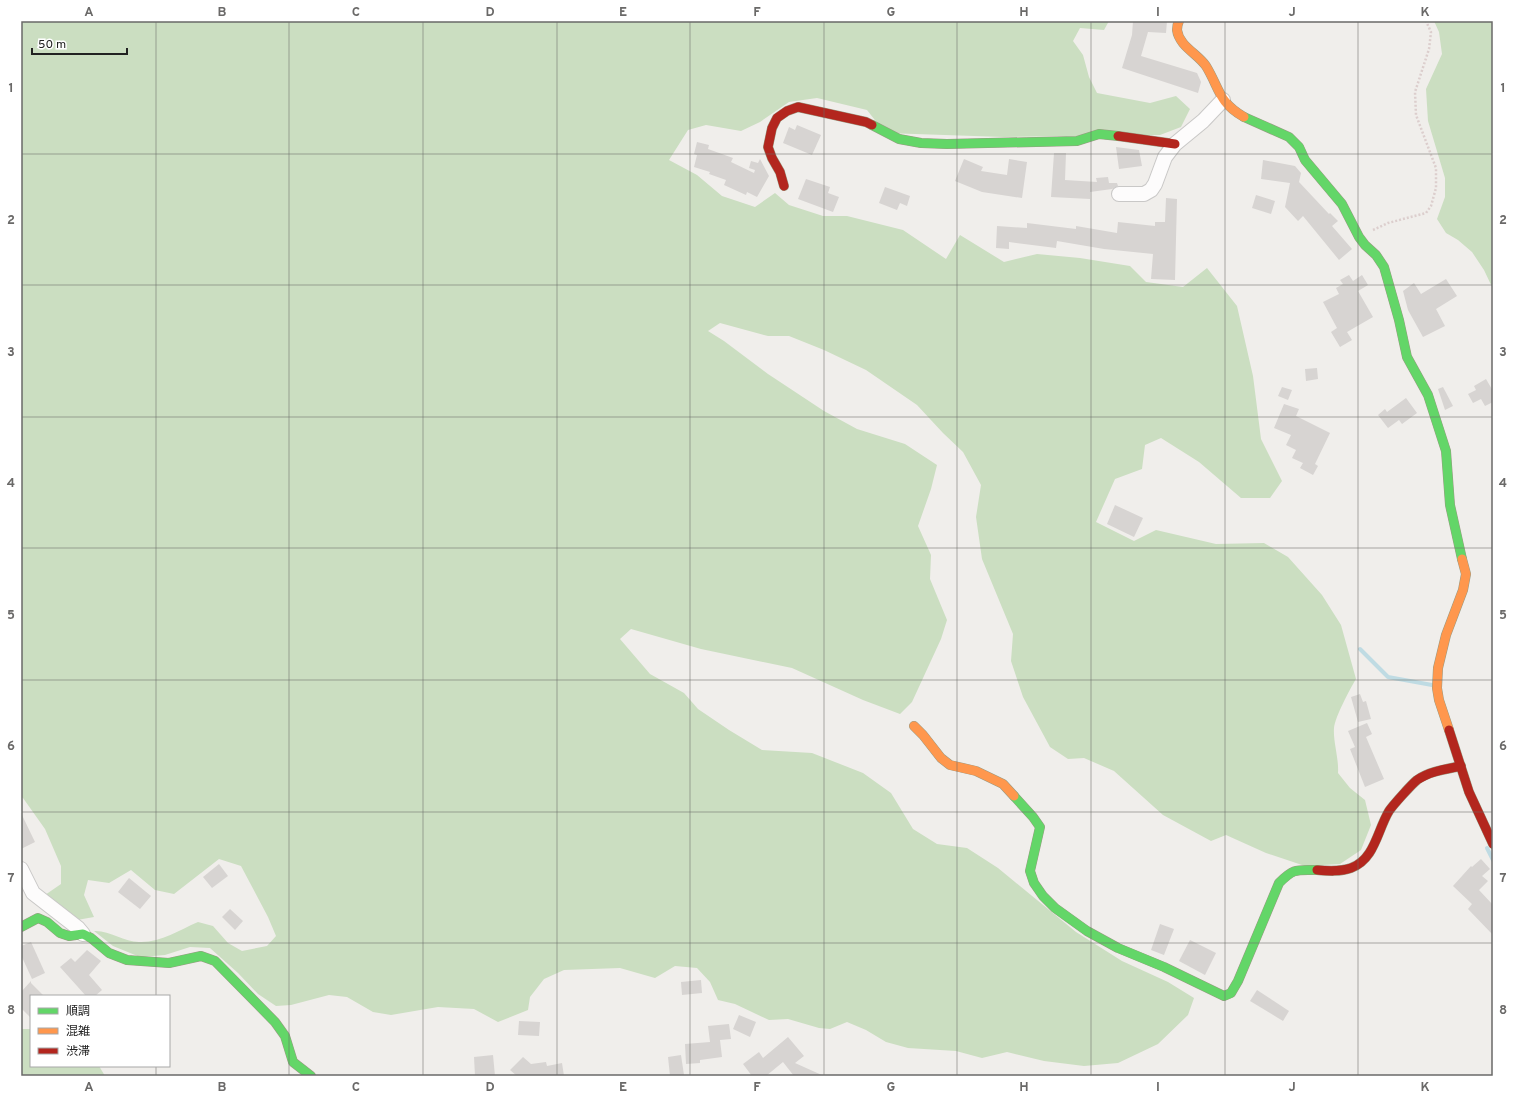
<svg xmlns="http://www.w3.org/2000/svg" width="1514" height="1097" font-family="Overpass,'Noto Sans JP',sans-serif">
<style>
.forest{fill:#cbdec1}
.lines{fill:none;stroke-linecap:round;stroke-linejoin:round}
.stream{stroke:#bfdbe3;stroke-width:4}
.building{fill:#d7d4d2}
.street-casing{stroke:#c9c8c7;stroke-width:16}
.fast-casing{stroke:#999a82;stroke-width:10}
.slow-casing{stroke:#999a82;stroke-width:10}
.jam-casing{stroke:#999a82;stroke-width:10}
.path{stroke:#dccecd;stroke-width:2.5;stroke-dasharray:2 2;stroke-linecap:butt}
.street{stroke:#fdfcfc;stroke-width:14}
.fast{stroke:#63d668;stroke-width:9}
.slow{stroke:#ff974d;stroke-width:9}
.jam{stroke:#b3261e;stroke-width:9}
.grid{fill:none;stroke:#6a6968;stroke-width:1;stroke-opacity:0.55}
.neatline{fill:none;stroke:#6a6968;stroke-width:1.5}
.grid-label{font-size:13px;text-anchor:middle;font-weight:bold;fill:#6a6968}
</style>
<rect width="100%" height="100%" fill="#f0eeeb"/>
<g class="forest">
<path d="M21,21H1109L1104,30L1080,28L1073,41L1083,55L1089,77L1097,93L1150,103L1176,96L1190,109L1181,127L1160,135L1004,137L885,133L867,110L817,98L789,102L760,122L741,131L706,125L688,130L669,160L697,175L722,196L755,207L775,193L789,205L823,216H847L903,230L946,259L960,235L1004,262L1037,254L1080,258L1130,266L1146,282L1183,287L1207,268L1237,306L1253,376L1261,439L1282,481L1270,498H1241L1199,462L1161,438L1145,445L1142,469L1115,479L1096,522L1134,541L1156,530L1216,544L1264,543L1288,557L1322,595L1341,625L1356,679C1350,689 1335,717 1334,728C1333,742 1339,758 1338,773L1350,788L1365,800L1371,825L1361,850L1340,864L1305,866L1266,853L1226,835L1211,841L1163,815L1114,771L1084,758L1068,759L1050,747L1023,697L1011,661L1013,634L982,559L976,517L981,485L963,452L943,433L917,405L866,370L824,350L789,336H768L720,323L708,331L724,341L768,374L824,411L857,429L905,444L937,465L931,489L918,526L931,555L930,579L947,620L941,639L912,702L900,714L863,700L792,668L701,649L631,629L620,639L650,674L684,693L698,709L729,730L762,750L812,753L863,773L891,793L913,829L937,844L967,848L998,868L1076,932L1122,961L1168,982L1194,998L1188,1015L1158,1044L1118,1063L1084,1066L1044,1061L1007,1052L982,1058L956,1051L908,1048L886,1042L866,1030L847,1022L830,1029L819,1028L788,1019L769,1020L735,1004L718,1000L710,982L697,968L675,966L655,978L620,968L564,970L544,979L530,997L528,1010L498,1022L474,1009L438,1007L391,1015L373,1012L347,997L329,995L291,1005L276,1006L258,994L238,973L210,948L190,947L165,955L140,957L113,946L94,931C109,930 124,942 139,942C160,943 179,930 198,922L213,926L228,943L242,951L267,946L276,936L268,917L241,866L219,859L174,894L155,890L131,870L109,883L88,880L84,895L94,917L77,920L45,895L61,884V866L45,829L23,798L21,797Z"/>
<path d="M1434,21H1493V289L1484,270L1472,252L1458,240L1446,233L1437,219L1445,197V178L1428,121L1426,89L1442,54L1439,32Z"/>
<path d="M21,1029H31V1066H99L105,1076H21Z"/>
</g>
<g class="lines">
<g class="stream">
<path d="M1360,649L1388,677L1432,685"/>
<path d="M1487,848L1493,860"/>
</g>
</g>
<g class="building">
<path d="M1133,21H1167L1166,33L1148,32L1141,56L1197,73L1201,82L1198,93L1122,68L1132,35Z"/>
<path d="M797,125L821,135L812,155L783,143L789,127L795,130Z"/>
<path d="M697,142L709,145L708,149L733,158L731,162L754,173L755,170L749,168L751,161L758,163L760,159L769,176L757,197L747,192L746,195L724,185L726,180L709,174L710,172L694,167L697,155L694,154Z"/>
<path d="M1116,147L1139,150L1142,166L1119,169Z"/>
<path d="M1054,153H1066L1065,180L1097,182L1096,178L1108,177L1109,183H1117L1118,186L1112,189L1090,192V199L1051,197Z"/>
<path d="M964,159L983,167L981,171L1007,175L1009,159L1027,162L1022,198L982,192L955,181Z"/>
<path d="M1263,160L1295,166L1301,173L1299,182L1329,214L1330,213L1338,221L1332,226L1352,249L1339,260L1303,216L1298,221L1285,207L1290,183L1261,179Z"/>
<path d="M806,179L830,187L828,193L839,197L833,212L798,199Z"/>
<path d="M885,187L910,196L907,206L900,203L897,210L879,203Z"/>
<path d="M1256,195L1275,201L1271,214L1252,208Z"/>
<path d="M1166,198L1177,199L1175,280L1151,279L1153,254L1104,249L1057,241L1056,248L1009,242V249L996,248L997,226L1027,228V223L1076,229V226L1117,233L1118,222L1155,226V222H1165Z"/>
<path d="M1349,275L1353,281L1362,275L1368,285L1358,291L1373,317L1347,332L1352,340L1340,347L1331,332L1337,328L1323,302L1339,294L1336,288L1343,284L1340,280Z"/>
<path d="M1446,279L1457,296L1436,309L1445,326L1423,337L1408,310L1403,291L1414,283L1421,294Z"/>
<path d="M1317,368L1318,379L1306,381L1305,369Z"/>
<path d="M1486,379L1493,391V402L1485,406L1481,399L1473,403L1468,394L1476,390L1474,386Z"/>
<path d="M1282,387L1292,390L1288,400L1278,396Z"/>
<path d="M1443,387L1453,406L1445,410L1438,389Z"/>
<path d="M1406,398L1417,413L1402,424L1399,420L1388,428L1378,415L1385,409L1387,412Z"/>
<path d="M1284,404L1299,409L1296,416L1330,433L1315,464L1318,466L1313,475L1300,468L1303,463L1292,458L1296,450L1286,445L1291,435L1274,428Z"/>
<path d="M1115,505L1143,518L1134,537L1107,524Z"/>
<path d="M1360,694L1363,702L1366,701L1371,719L1358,722L1351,697Z"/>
<path d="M1367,723L1372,734L1366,737L1384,779L1365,787L1350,749L1355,747L1348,731Z"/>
<path d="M21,813L35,842L21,849Z"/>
<path d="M1481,859L1490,869L1482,876L1488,881L1479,890L1493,905V935L1468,909L1472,904L1453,886L1471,866L1472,867Z"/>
<path d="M219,864L228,876L212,888L203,877Z"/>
<path d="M129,878L151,896L140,909L118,892Z"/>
<path d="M230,909L243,921L235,930L222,917Z"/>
<path d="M1160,924L1174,929L1164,955L1151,950Z"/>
<path d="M1190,940L1216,953L1205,975L1179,961Z"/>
<path d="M31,942L45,973L32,979L21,955V946Z"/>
<path d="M87,950L101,961L89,975L102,990L95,996H86L60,967L71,958L75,962Z"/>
<path d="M701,980L702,993L682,995L681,982Z"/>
<path d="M31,981V983L44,996H31V1018L21,1008V992Z"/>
<path d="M1257,990L1289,1011L1283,1021L1250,1001Z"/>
<path d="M739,1015L756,1022L750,1037L733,1029Z"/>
<path d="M519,1021L540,1022L539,1036L518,1035Z"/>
<path d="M729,1024L731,1039L720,1040L722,1057L700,1060V1063L686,1064L685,1044L710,1042L708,1026Z"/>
<path d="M788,1037L804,1056L795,1063L824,1076H794L783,1062L766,1076H752L743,1064L759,1052L763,1058Z"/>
<path d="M493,1055L495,1076H475L474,1057Z"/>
<path d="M681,1055L684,1075L670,1076L668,1057Z"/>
<path d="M523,1057L531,1064L546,1062L547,1066L562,1063L564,1076H517L510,1070Z"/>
</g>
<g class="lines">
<g class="street-casing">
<g id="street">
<path d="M1119,194H1144L1151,190L1155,184L1165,157L1175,144L1203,121L1223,100"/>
<path d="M21,869L33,893L78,928L83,934"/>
</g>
</g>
<g class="fast-casing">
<g id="fast">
<path d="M1244,117L1289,137L1299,147L1305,160L1342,204L1359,237L1365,245L1376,255L1384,267L1399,320L1407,357L1428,395L1446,451L1450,505L1462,559"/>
<path d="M872,125L899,139L921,143L947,144L1077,141L1099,134L1118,136"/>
<path d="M1014,796L1033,817L1040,827L1030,871L1034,883L1043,896L1055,908L1087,931L1118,948L1164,967L1224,996L1231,993L1238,981L1279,883C1294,868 1296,870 1317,870"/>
<path d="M21,927L38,918L47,922L60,933L69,936L83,934L91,938L109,953L127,960L169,963L201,956L215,961L275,1022L285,1036L293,1062L311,1076"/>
</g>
</g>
<g class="slow-casing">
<g id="slow">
<path d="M1179,21C1178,23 1177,28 1177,30C1179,46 1198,54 1206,66C1220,89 1218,102 1244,117"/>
<path d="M914,726L923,735L941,758L950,765L976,771L1003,784L1014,796"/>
<path d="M1449,730L1439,700L1437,688L1438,668L1446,635L1463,590L1466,574L1462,559"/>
</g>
</g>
<g class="jam-casing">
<g id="jam">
<path d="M1118,136L1175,144"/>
<path d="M784,186L780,172L772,158L768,147L772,128L777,118L787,111L798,107L866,122L872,125"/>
<path d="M1449,730L1469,792L1493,844"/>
<path d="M1317,870C1328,871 1340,872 1351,868C1375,859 1377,831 1389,811C1393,805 1412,784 1417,780C1430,771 1447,769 1461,766"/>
</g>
</g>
<path class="path" d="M1373,230L1388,223L1426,213L1431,206L1436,188V168L1416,115L1415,92L1429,49L1431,32L1426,21"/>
<use href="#street" class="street"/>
<use href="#fast" class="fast"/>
<use href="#slow" class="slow"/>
<use href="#jam" class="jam"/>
</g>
<path class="grid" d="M156,21V996M289,21V1076M423,21V1076M557,21V1076M690,21V1076M824,21V1076M957,21V1076M1091,21V1076M1225,21V1076M1358,21V1076M21,154H1493M21,285H1493M21,417H1493M21,548H1493M21,680H1493M21,812H1493M21,943H1493M156,1066V1076"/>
<rect width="1514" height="1097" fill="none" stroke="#ffffff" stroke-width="44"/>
<rect x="30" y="995" width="140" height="72" fill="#ffffff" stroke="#a7a7a7"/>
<rect x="38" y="1008" width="20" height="6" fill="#63d668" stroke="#a7a7a7"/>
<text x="66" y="1015" font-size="12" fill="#222222">順調</text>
<rect x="38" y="1028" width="20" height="6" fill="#ff974d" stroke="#a7a7a7"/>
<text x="66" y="1035" font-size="12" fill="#222222">混雑</text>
<rect x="38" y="1048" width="20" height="6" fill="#b3261e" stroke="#a7a7a7"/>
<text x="66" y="1055" font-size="12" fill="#222222">渋滞</text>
<path d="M32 48v6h95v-6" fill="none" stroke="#222222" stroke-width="2"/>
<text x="38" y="48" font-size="12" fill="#222222" stroke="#ffffff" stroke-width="3" paint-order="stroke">50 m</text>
<rect x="22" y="22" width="1470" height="1053" class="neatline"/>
<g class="grid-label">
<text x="89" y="16">A</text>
<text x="222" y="16">B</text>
<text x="356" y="16">C</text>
<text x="490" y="16">D</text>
<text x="623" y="16">E</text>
<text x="757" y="16">F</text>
<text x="891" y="16">G</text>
<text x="1024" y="16">H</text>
<text x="1158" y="16">I</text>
<text x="1292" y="16">J</text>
<text x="1425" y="16">K</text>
<text x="11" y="92">1</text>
<text x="1503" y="92">1</text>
<text x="11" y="224">2</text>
<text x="1503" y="224">2</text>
<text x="11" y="356">3</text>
<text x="1503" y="356">3</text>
<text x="11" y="487">4</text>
<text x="1503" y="487">4</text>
<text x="11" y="619">5</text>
<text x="1503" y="619">5</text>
<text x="11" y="750">6</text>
<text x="1503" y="750">6</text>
<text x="11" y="882">7</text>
<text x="1503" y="882">7</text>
<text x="11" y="1014">8</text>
<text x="1503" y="1014">8</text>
<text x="89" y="1091">A</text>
<text x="222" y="1091">B</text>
<text x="356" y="1091">C</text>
<text x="490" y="1091">D</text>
<text x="623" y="1091">E</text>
<text x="757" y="1091">F</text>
<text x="891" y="1091">G</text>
<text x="1024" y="1091">H</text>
<text x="1158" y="1091">I</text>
<text x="1292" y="1091">J</text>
<text x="1425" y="1091">K</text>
</g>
</svg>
